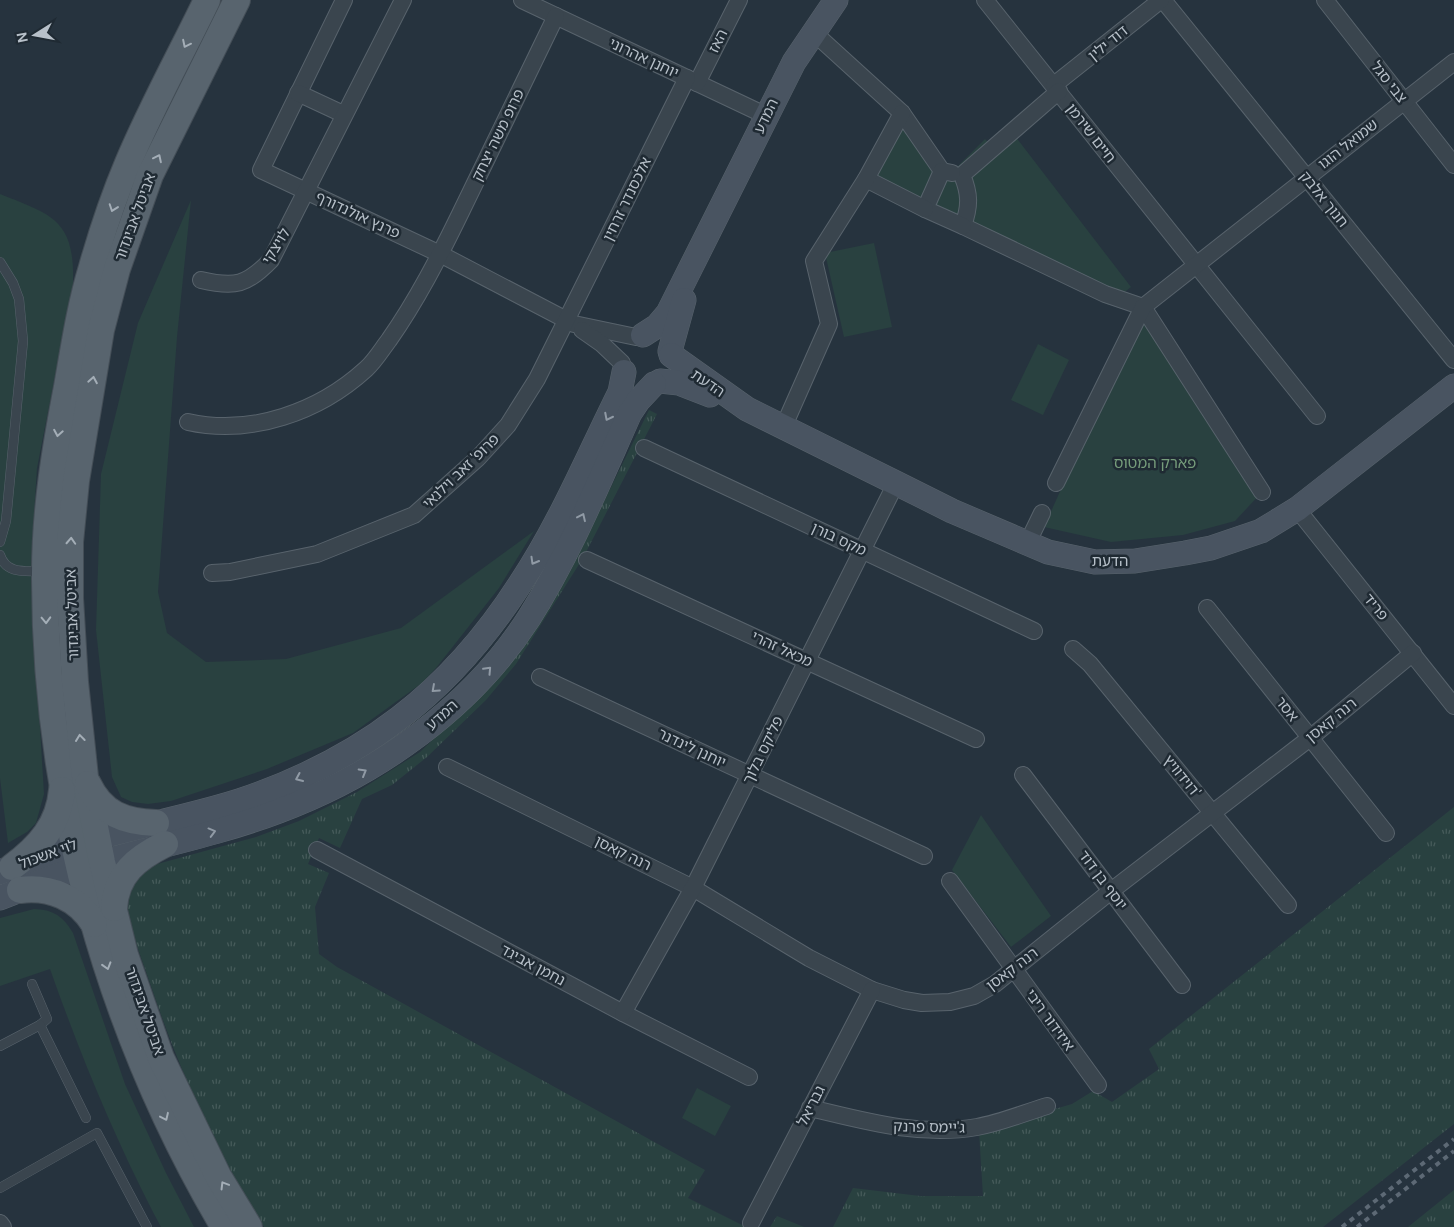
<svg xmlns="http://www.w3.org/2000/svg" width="1454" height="1227" font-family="'DM Sans','Noto Sans Hebrew',sans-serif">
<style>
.grass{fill:url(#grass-tufts)}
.park{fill:#294140}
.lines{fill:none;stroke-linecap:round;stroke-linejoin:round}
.lane-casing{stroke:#58636c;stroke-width:10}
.street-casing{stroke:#58636c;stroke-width:18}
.secondary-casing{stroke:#58636c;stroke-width:25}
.primary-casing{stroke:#444e57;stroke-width:28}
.lane{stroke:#3a454e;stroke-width:9}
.street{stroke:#3a454e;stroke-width:16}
.secondary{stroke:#495461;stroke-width:24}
.primary{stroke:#58646e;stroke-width:26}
.rail{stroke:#5d6975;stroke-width:4;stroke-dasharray:5 5;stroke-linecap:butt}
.oneway{stroke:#a4aeb7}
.oneway2{stroke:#909aa5}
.labels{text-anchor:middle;stroke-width:5;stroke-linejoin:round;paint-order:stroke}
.street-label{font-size:15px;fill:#b7c0c9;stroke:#1f2a33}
.park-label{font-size:15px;fill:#769d7b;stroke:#1f2a33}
</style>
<defs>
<pattern id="grass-tufts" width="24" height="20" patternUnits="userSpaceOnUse" patternTransform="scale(1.25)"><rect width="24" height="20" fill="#294140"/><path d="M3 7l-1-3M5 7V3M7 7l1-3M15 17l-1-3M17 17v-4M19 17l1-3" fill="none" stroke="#465b5a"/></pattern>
</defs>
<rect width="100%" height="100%" fill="#26333e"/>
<g class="grass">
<path d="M649,410L657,414L583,558L516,664L486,700L427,757L392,785L362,799L340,848L319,838L308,864L329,873L315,907L319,954L337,967L705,1170L688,1198L746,1227H264C216,1152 179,1070 151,986C143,962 133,938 128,913V897L135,877L144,869L161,863L256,837L299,821L357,792L420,752L491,684L577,556Z"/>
<path d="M1454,807V1124L1323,1227H833L853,1188L920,1196H983L979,1131L1072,1104L1093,1091L1112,1102L1159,1069L1149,1049Z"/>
<path d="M1454,1190V1227H1408Z"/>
<path d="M777,1216L804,1227H770Z"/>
</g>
<g class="park">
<path d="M902,113L953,171L985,139L994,148L1012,132L1131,287L1109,305L998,247L866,182Z"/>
<path d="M0,194C53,215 75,220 73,284L37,468L32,547L34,626L44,794L36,823L27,832L8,843L0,778Z"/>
<path d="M191,200L177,337L158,592L167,633L206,662L286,659L401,628L534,531L499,588L436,668L422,683L353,733L267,769L171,801L148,804L132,802L121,797L112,777L96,630L101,474L138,323Z"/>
<path d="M874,243L892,327L844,337L825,253Z"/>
<path d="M1143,307L1262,492L1235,521L1183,535L1111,542L1044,527Z"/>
<path d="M1038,344L1069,360L1043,415L1011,400Z"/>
<path d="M981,815L1051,916L1011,947L952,870Z"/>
<path d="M34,909C53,909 64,917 73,933L125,1084L166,1173L194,1227H161L154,1214C113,1134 80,1054 50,969L0,986V918Z"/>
<path d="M697,1088L731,1106L715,1136L682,1118Z"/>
</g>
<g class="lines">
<g class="lane-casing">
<g id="lane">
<path d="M0,262L13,283L19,299L23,341L6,521L0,542"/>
<path d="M0,555C6,574 25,571 42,571"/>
<path d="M32,984L47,1019L40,1025"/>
<path d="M0,1046L40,1025L86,1118"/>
<path d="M0,1188L97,1133L147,1227"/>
</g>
</g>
<g class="street-casing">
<g id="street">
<path d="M344,0L261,170L440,254L574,324L636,337"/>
<path d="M522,0L767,116"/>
<path d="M985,0L1317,416"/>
<path d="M1163,0L1454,360"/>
<path d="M1325,0L1454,165"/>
<path d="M813,32L902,113L942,171"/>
<path d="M697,83L739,0"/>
<path d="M1054,85L1161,0"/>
<path d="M1059,91L962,175C970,194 970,206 963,226L1105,294L1143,307L1262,492"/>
<path d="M298,93L343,114"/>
<path d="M952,173L942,171L925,209L963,226"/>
<path d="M866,179L925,209"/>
<path d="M201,280C235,288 247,285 271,260L403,0"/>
<path d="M582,330L602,344L622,363"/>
<path d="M188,422C251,436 319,412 366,369C375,361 382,349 389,340C417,300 439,257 460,214C492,148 524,82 556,16"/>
<path d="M783,428L829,324L814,261L866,179L902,113"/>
<path d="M644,448L1034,631"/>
<path d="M1056,483L1143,307L1454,62"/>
<path d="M1297,509L1454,706"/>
<path d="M1027,544L1042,513"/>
<path d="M587,560L976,739"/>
<path d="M212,573L230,572L317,554L414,515L478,458L508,425L537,379L687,78"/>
<path d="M1207,608L1386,833"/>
<path d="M1073,649L1090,664L1288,905"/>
<path d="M540,677L924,856"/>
<path d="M447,767L693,888L809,958L872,990L904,1000L922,1003L950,1002L974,996L995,984L1111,891L1310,738L1413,653"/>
<path d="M1023,775L1182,985"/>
<path d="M317,850L623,1013L749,1077"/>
<path d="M950,881L1098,1085"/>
<path d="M623,1013L693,888L896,483"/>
<path d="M810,1108C865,1121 920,1137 977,1127C1000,1123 1024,1113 1047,1106"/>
<path d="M0,1223L3,1227"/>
<path d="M751,1223L872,990"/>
</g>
</g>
<g class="secondary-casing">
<g id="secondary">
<path d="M643,335L657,326L668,313L794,62L836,0"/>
<path d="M670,351L684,300"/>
<path d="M671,355L747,409L896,483L952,511L1048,552L1095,562L1135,561L1185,553L1211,548L1261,531L1297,509L1454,386"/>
<path d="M660,381L679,383L710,395"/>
<path d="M0,872C31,860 62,848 94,839C142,825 192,816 239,801C362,760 450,693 520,584C560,524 588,456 620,392L624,372"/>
<path d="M0,898C27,887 55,876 83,867C148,848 216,835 279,811C378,774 471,708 529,618C570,553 599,482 630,413L638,401L654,384"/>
</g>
</g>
<g class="primary-casing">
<g id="primary">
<path d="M207,0C181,54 151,108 128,163C114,196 102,232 92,267C80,306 74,347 67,387C55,449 45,510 45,573C44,801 108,1031 224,1227"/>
<path d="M237,0L150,175L117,269L101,330L76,481L70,542V598L75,682L85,777L102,862L125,955L161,1058L218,1176L249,1227"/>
<path d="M88,784C102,814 125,822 156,823"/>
<path d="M12,867C39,847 59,825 62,790"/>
<path d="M20,890C50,886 78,898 94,924"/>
<path d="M114,908C116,874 137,858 165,844"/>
</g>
</g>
<use href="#lane" class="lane"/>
<use href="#street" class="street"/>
<use href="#secondary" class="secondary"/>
<use href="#primary" class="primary"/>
<g class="rail">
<path d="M1342,1227L1454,1139"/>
<path d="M1357,1227L1454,1151"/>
</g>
</g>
<defs><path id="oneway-chevron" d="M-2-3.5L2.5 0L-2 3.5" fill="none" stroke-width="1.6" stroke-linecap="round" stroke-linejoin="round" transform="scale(1.25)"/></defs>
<g class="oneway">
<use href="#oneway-chevron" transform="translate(186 44) rotate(116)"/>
<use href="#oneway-chevron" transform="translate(158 158) rotate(-64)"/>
<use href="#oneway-chevron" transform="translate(113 208) rotate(109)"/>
<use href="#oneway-chevron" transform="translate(93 380) rotate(-80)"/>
<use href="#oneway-chevron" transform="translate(58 433) rotate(100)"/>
<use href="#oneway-chevron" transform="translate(71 541) rotate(-87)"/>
<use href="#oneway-chevron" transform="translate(46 620) rotate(88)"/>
<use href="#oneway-chevron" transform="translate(80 738) rotate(-97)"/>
<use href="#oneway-chevron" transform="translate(107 966) rotate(73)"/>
<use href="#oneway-chevron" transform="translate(165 1117) rotate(65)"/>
<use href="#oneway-chevron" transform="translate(224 1185) rotate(-121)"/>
</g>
<g class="oneway2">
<use href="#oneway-chevron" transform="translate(608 417) rotate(117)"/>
<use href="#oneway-chevron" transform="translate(582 517) rotate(-65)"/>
<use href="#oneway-chevron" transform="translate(534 561) rotate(120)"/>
<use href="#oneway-chevron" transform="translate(488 670) rotate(-47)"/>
<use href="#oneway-chevron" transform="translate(435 689) rotate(138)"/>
<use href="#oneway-chevron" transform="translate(363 772) rotate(-30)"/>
<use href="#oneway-chevron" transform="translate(299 778) rotate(156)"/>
<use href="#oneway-chevron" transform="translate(212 832) rotate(-15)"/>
</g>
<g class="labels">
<g class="street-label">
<text transform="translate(718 41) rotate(-63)" y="5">האז</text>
<text transform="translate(1108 43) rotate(-39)" y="5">דוד ילין</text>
<text transform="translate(644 58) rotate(25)" y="5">יוחנן אהרוני</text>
<text transform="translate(1389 82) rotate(52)" y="5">צבי סגל</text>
<text transform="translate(766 116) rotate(-64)" y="5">המדע</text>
<text transform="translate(1091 133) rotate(52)" y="5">חיים שירמן</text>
<text transform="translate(498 135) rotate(-64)" y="5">פרופ משה יצחק</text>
<text transform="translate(1348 144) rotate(-38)" y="5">שמואל הוגו</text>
<text transform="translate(627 199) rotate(-64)" y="5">אלכסנדר זרחין</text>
<text transform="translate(1324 199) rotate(51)" y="5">חנוך אלבק</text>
<text transform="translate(358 215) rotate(25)" y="5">פרנץ אולנדורף</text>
<text transform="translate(135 217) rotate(-70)" y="5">אביטל אביגדור</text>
<text transform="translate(276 246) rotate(-58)" y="5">לויצקי</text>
<text transform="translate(708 383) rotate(34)" y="5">הדעת</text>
<text transform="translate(461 471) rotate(-44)" y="5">פרופ' זאב וילנאי</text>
<text transform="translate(839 539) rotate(25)" y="5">מקס בורן</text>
<text x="1110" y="566">הדעת</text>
<text transform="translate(1376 607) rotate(51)" y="5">פריד</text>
<text transform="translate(72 615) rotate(-92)" y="5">אביטל אביגדור</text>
<text transform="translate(782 649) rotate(25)" y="5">מכאל זהרי</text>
<text transform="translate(1287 709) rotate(52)" y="5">אסר</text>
<text transform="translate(442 715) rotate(-42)" y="5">המדע</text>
<text transform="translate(1331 720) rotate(-39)" y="5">רנה קאסן</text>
<text transform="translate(692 748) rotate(25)" y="5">יוחנן לינדנר</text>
<text transform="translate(763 750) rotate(-64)" y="5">פליקס בלוך</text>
<text transform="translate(1182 776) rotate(51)" y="5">דוידוויץ'</text>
<text transform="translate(623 853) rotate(26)" y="5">רנה קאסן</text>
<text transform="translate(48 854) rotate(-20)" y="5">לוי אשכול</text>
<text transform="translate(1103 880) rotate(53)" y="5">יוסף בן דוד</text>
<text transform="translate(533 965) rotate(28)" y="5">נחמן אביגד</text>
<text transform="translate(1012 969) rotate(-37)" y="5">רנה קאסן</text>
<text transform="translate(145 1011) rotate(71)" y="5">אביטל אביגדור</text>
<text transform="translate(1050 1020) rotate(54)" y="5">איזידור ריבי</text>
<text transform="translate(811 1106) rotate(-63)" y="5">גבריאל</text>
<text transform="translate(929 1127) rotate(1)" y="5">ג'יימס פרנק</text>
</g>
<g class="park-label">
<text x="1155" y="468">פארק המטוס</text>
</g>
</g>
<g transform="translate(35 35) rotate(259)" stroke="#1f2a33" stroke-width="4" paint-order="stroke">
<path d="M0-4L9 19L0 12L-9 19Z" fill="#b7c0c9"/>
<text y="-8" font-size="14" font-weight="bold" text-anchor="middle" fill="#b7c0c9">N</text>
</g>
</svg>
